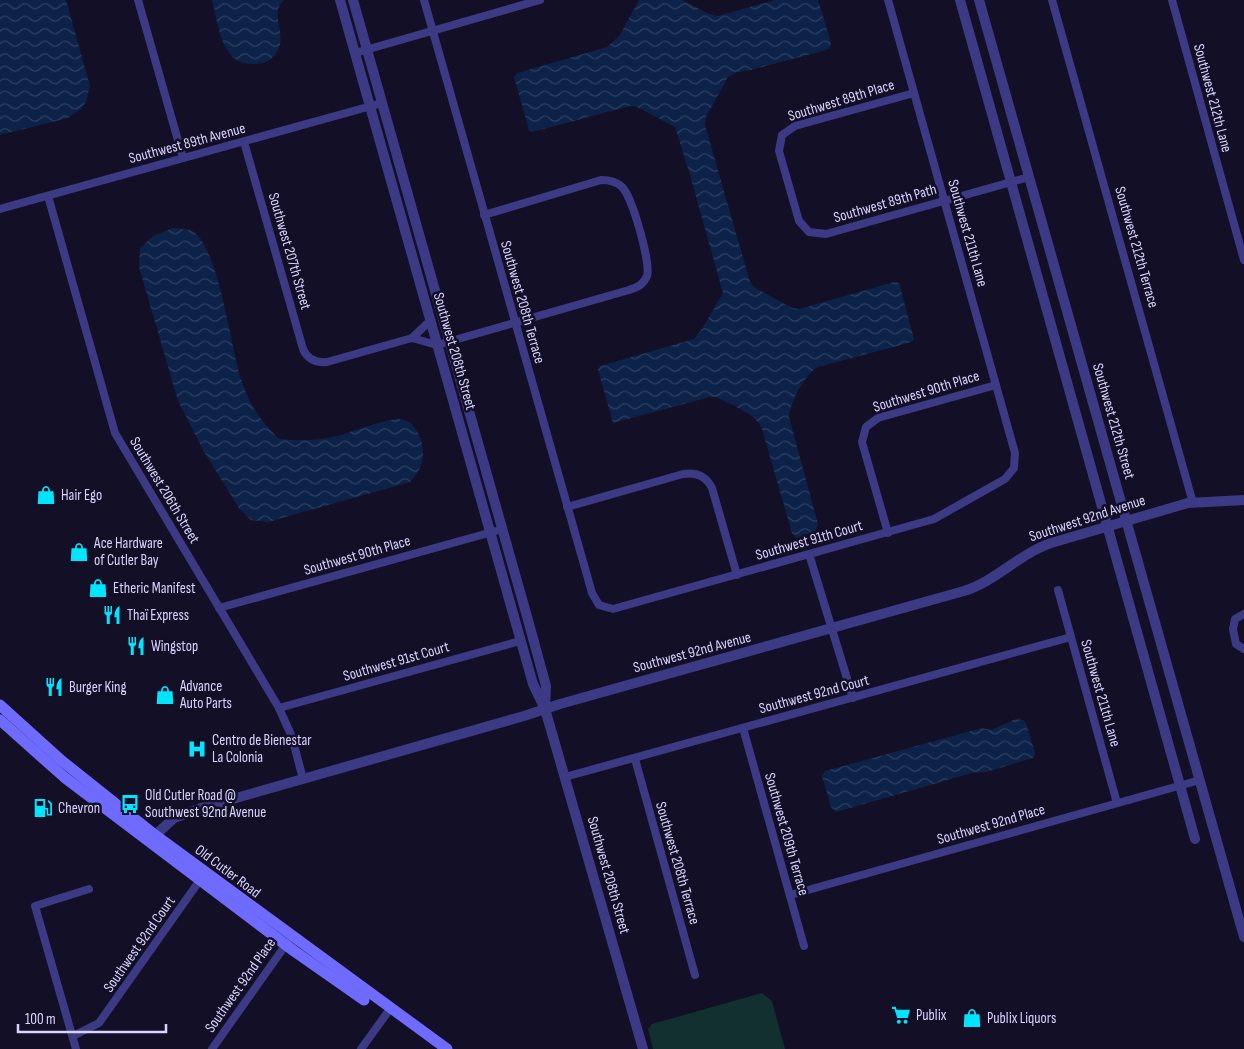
<svg xmlns="http://www.w3.org/2000/svg" width="1244" height="1049" font-family="'Sofia Sans Condensed',sans-serif">
<style>
.grass{fill:#12302f}
.water{fill:url(#water-waves)}
.lines{fill:none;stroke-linecap:round;stroke-linejoin:round}
.minor{stroke:#3d3a85;stroke-width:8}
.tertiary{stroke:#3d3a85;stroke-width:10}
.secondary{stroke:#6f6bff;stroke-width:11}
.labels{text-anchor:middle;stroke-width:5;stroke-linejoin:round;paint-order:stroke}
.street-label{font-size:15px;fill:#d9d4ff;stroke:#130f26}
.poi-label{font-size:15px;fill:#d9d4ff;stroke:#130f26;text-anchor:start}
</style>
<defs>
<pattern id="water-waves" width="16" height="10" patternUnits="userSpaceOnUse" patternTransform="scale(1.25)"><rect width="16" height="10" fill="#0c2248"/><path d="M0 5q4-4 8 0t8 0" fill="none" stroke="#2f4163"/></pattern>
</defs>
<rect width="100%" height="100%" fill="#130f26"/>
<path class="grass" d="M762,993L772,1001L785,1049H653L648,1029L652,1024Z"/>
<g class="water">
<path d="M0,0H66L90,86L86,102L81,109L68,118L0,135Z"/>
<path d="M212,0H284C266,16 294,38 271,59C266,63 260,64 253,64C221,66 218,23 212,0Z"/>
<path d="M639,0H682L709,14L718,16L775,0H818L831,42L830,48L823,51L751,70L737,72L728,77L706,117L705,125L750,282L754,287L792,308L799,309L894,282L899,283L914,339L912,342L818,367C805,374 790,402 789,417L818,524L816,531L797,538L792,533L762,429C756,413 731,405 716,397H710L613,423L598,370L600,366L694,339L702,329L723,293L690,175L675,127L637,107L630,106L532,132L529,130L514,77L517,73L607,47L620,35Z"/>
<path d="M173,228C178,229 187,229 192,231C219,245 231,352 242,382C251,408 260,419 279,439C298,441 318,441 337,436C351,432 388,418 400,419C413,421 419,432 422,444C425,459 421,470 410,482L268,522L251,520L239,508L204,452L178,401L139,267L140,248L153,236Z"/>
<path d="M1016,719L1023,720L1026,723L1035,753L1033,758L986,772L972,773L836,812L831,807L822,776L825,771L982,728L991,730Z"/>
</g>
<g class="lines">
<g class="minor">
<path d="M138,0L183,158"/>
<path d="M424,0L592,593L599,605L613,609L934,519L1005,479L1014,468L1015,453L888,0"/>
<path d="M1052,0L1193,503"/>
<path d="M1172,0L1244,260"/>
<path d="M355,53L540,0"/>
<path d="M914,93L795,126L782,135L779,151L799,221L809,232L826,234L1029,177"/>
<path d="M244,142L303,349C307,359 316,363 327,362L412,338L437,345L629,290C637,288 644,284 647,276C651,263 632,196 622,187C616,181 609,180 601,180L484,215"/>
<path d="M48,196L115,433L279,708L292,737L303,779"/>
<path d="M0,209L382,103"/>
<path d="M412,338L431,320"/>
<path d="M567,507L683,474C696,472 706,476 712,488L737,575"/>
<path d="M888,533L862,442L866,427L878,418L996,385"/>
<path d="M809,554L853,698"/>
<path d="M1058,590L1117,803"/>
<path d="M219,608L503,529"/>
<path d="M1244,614L1235,619L1233,629L1236,644L1244,649"/>
<path d="M279,708L520,641"/>
<path d="M743,728L804,946"/>
<path d="M635,759L695,975"/>
<path d="M565,777L1071,637"/>
<path d="M790,895L1200,780"/>
<path d="M73,1036L99,1023L200,880"/>
<path d="M76,1049L35,906L89,889"/>
<path d="M212,1049L287,943"/>
<path d="M361,1049L390,1009"/>
</g>
<g class="tertiary">
<path d="M340,0L533,684L545,709L643,1049"/>
<path d="M353,0L528,620L546,686L545,708"/>
<path d="M960,0L1195,839"/>
<path d="M979,0L1244,937"/>
<path d="M150,840L174,818L201,808L524,716L560,704L964,591C996,581 1019,554 1051,543L1188,503L1244,500"/>
</g>
<g class="secondary">
<path d="M0,705L62,761L155,835L447,1049"/>
<path d="M0,720L64,777L294,951L364,1000"/>
</g>
</g>
<defs>
<g id="shop-bare" transform="scale(1.5)"><path d="M-5-2.5h2.3a2.7 3.5 0 0 1 5.4 0H5L5.5 6h-11ZM-1.5-2.5h3a1.5 2.3 0 0 0-3 0Z" fill="#00e5ff" stroke="#130f26" stroke-width="2.5" paint-order="stroke"/></g>
<g id="restaurant-bare" transform="scale(1.5)"><path d="M-5-6h1v4h1v-4h1v4h1v-4h1v5L-1.5 .5V6h-2V.5L-5-1ZM5-6V6H3V1.5H1.5Q1.5-4 5-6Z" fill="#00e5ff" stroke="#130f26" stroke-width="2.5" paint-order="stroke"/></g>
<g id="hospital-bare" transform="scale(1.5)"><path d="M-5-5h3v3.5h4V-5h3V5h-3V1.5h-4V5h-3Z" fill="#00e5ff" stroke="#130f26" stroke-width="2.5" paint-order="stroke"/></g>
<g id="bus-bare" transform="scale(1.5)"><path d="M-5-6H5V4H4V6H2V4H-2V6H-4V4H-5ZM-3.5-4V0h7V-4ZM-3.5 1.2v1.5H-2V1.2ZM2 1.2v1.5H3.5V1.2Z" fill="#00e5ff" stroke="#130f26" stroke-width="2.5" paint-order="stroke"/></g>
<g id="fuel-bare" transform="scale(1.5)"><path d="M-5.5-6h7V0h2V4h1.3V-2.5L3-4.5l.8-.8L6-3V5H2.5V1h-1V6h-7ZM-4.2-4.7v3.2H.2V-4.7Z" fill="#00e5ff" stroke="#130f26" stroke-width="2.5" paint-order="stroke"/></g>
<g id="supermarket-bare" transform="scale(1.5)"><path d="M-6-5.5h2.5l.6 2H6L4.5 2H-2.5L-4.4-4H-6ZM-1.5 3.2a1.3 1.3 0 1 0 .1 0ZM3 3.2a1.3 1.3 0 1 0 .1 0Z" fill="#00e5ff" stroke="#130f26" stroke-width="2.5" paint-order="stroke"/></g>
</defs>
<g fill-rule="evenodd">
<use href="#shop-bare" x="46" y="495"/>
<use href="#shop-bare" x="79" y="552"/>
<use href="#shop-bare" x="98" y="588"/>
<use href="#restaurant-bare" x="112" y="615"/>
<use href="#restaurant-bare" x="136" y="646"/>
<use href="#restaurant-bare" x="54" y="687"/>
<use href="#shop-bare" x="165" y="695"/>
<use href="#hospital-bare" x="197" y="749"/>
<use href="#bus-bare" x="130" y="804"/>
<use href="#fuel-bare" x="43" y="808"/>
<use href="#supermarket-bare" x="901" y="1015"/>
<use href="#shop-bare" x="972" y="1018"/>
</g>
<g class="labels">
<g class="street-label">
<text transform="translate(1213 98) rotate(75)" y="5">Southwest 212th Lane</text>
<text transform="translate(841 100) rotate(-17)" y="5">Southwest 89th Place</text>
<text transform="translate(187 143) rotate(-15)" y="5">Southwest 89th Avenue</text>
<text transform="translate(885 203) rotate(-16)" y="5">Southwest 89th Path</text>
<text transform="translate(968 233) rotate(74)" y="5">Southwest 211th Lane</text>
<text transform="translate(1137 247) rotate(74)" y="5">Southwest 212th Terrace</text>
<text transform="translate(290 251) rotate(74)" y="5">Southwest 207th Street</text>
<text transform="translate(523 302) rotate(74)" y="5">Southwest 208th Terrace</text>
<text transform="translate(455 351) rotate(74)" y="5">Southwest 208th Street</text>
<text transform="translate(926 391) rotate(-17)" y="5">Southwest 90th Place</text>
<text transform="translate(1114 421) rotate(74)" y="5">Southwest 212th Street</text>
<text transform="translate(165 490) rotate(59)" y="5">Southwest 206th Street</text>
<text transform="translate(1087 518) rotate(-18)" y="5">Southwest 92nd Avenue</text>
<text transform="translate(809 540) rotate(-16)" y="5">Southwest 91th Court</text>
<text transform="translate(357 555) rotate(-16)" y="5">Southwest 90th Place</text>
<text transform="translate(692 652) rotate(-15)" y="5">Southwest 92nd Avenue</text>
<text transform="translate(396 661) rotate(-16)" y="5">Southwest 91st Court</text>
<text transform="translate(1101 693) rotate(74)" y="5">Southwest 211th Lane</text>
<text transform="translate(814 694) rotate(-15)" y="5">Southwest 92nd Court</text>
<text transform="translate(991 824) rotate(-16)" y="5">Southwest 92nd Place</text>
<text transform="translate(787 834) rotate(74)" y="5">Southwest 209th Terrace</text>
<text transform="translate(678 863) rotate(74)" y="5">Southwest 208th Terrace</text>
<text transform="translate(228 871) rotate(37)" y="5">Old Cutler Road</text>
<text transform="translate(609 875) rotate(74)" y="5">Southwest 208th Street</text>
<text transform="translate(139 944) rotate(-55)" y="5">Southwest 92nd Court</text>
<text transform="translate(240 985) rotate(-55)" y="5">Southwest 92nd Place</text>
</g>
<g class="poi-label">
<text x="61" y="500">Hair Ego</text>
<text x="94" y="548">Ace Hardware<tspan x="94" dy="17">of Cutler Bay</tspan></text>
<text x="113" y="593">Etheric Manifest</text>
<text x="127" y="620">Thaï Express</text>
<text x="151" y="651">Wingstop</text>
<text x="180" y="691">Advance<tspan x="180" dy="17">Auto Parts</tspan></text>
<text x="69" y="692">Burger King</text>
<text x="212" y="745">Centro de Bienestar<tspan x="212" dy="17">La Colonia</tspan></text>
<text x="145" y="800">Old Cutler Road @<tspan x="145" dy="17">Southwest 92nd Avenue</tspan></text>
<text x="58" y="813">Chevron</text>
<text x="916" y="1020">Publix</text>
<text x="987" y="1023">Publix Liquors</text>
</g>
</g>
<path d="M18 1024v8h148v-8" fill="none" stroke="#d9d4ff" stroke-width="2.5"/>
<text x="25" y="1024" font-size="15" fill="#d9d4ff" stroke="#130f26" stroke-width="4" paint-order="stroke">100 m</text>
</svg>
